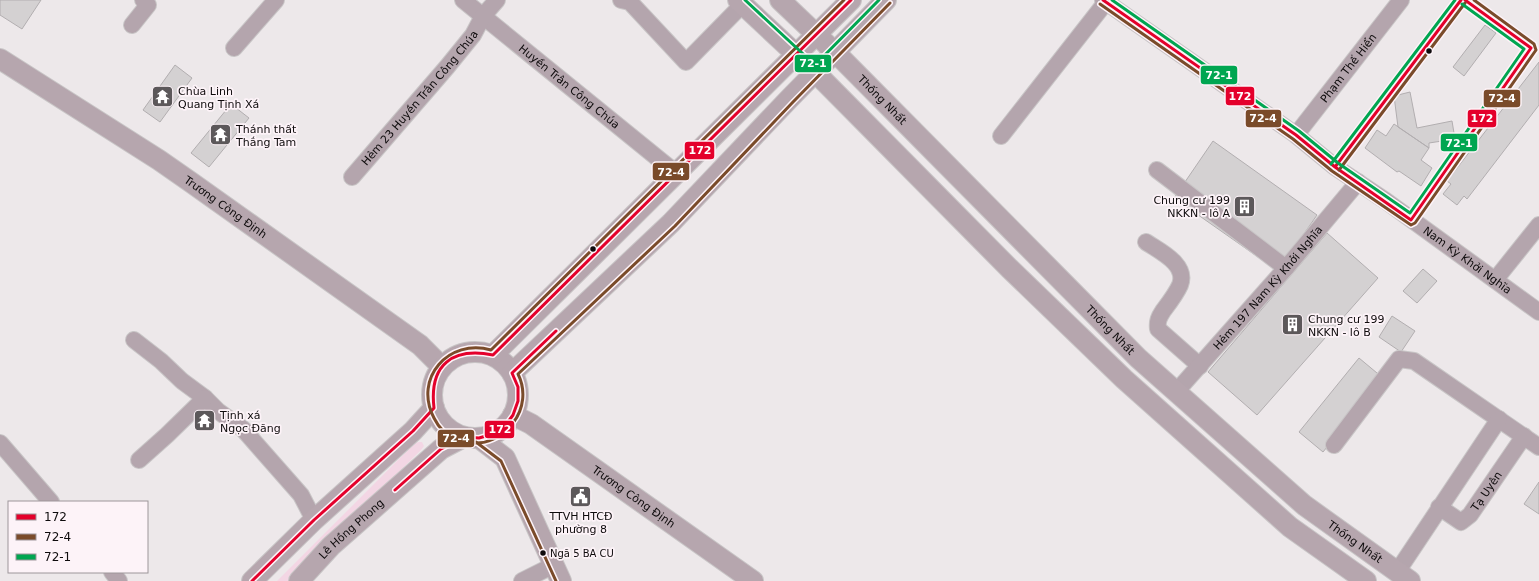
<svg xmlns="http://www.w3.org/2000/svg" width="1539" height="581" viewBox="0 0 1539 581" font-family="'DejaVu Sans',sans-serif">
<rect width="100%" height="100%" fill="#ede8ea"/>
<path fill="#f3d6e4" d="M419 442H422L424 446 421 450 290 581H277L415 443Z"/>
<path fill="#d4d1d2" stroke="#b2aeb0" d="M0 0H41L22 29 0 15Z
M1485 25 1496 33 1464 76 1453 67Z
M1539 62V105L1467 199 1464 196 1457 205 1443 194 1451 184 1447 181Z
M175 65 192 78 160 122 143 110Z
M1410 92 1417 128 1452 121 1455 139 1429 143V148L1398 127 1394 96Z
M231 104 249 118 209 167 191 153Z
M1394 124 1429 148 1421 160 1432 168 1421 186 1399 171 1397 172 1365 148 1377 130 1386 136Z
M1213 141 1317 215 1278 271 1174 198Z
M1327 233 1378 278 1257 415 1208 372Z
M1423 269 1437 281 1417 303 1403 291Z
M1392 316 1415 331 1401 352 1379 337Z
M1359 358 1383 378 1323 452 1299 432Z
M1539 482V514L1524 504Z"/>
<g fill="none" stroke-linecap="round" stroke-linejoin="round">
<defs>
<g id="minor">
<path id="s1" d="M463 0 676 173"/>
<path d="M621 0 630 2 686 62 743 4"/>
<path id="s2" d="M1103 0 1296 135 1335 167 1386 201 1539 312"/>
<path d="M132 25 148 5 143 0"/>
<path d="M234 48 276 0"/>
<path id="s3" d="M1296 135 1401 0"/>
<path d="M1001 136 1106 2"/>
<path d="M1157 170 1286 268"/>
<path id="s4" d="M352 177 447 67 473 35 483 16 497 0"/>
<path d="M1146 242C1159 251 1188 264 1180 285 1176 294 1169 303 1163 311 1159 317 1157 321 1158 329L1200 366"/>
<path d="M1495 280 1539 225"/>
<path d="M134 340 161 361 182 381 205 398 218 411 243 429 301 495 314 520"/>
<path id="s5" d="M1176 392 1286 268 1358 182"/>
<path d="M0 443 51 502"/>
<path d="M1334 445 1399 359 1414 361 1539 447"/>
<path d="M139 460 167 435 205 398"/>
<path id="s6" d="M1439 507 1461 522 1470 515 1524 436"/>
<path d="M112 572 119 581"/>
<path d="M1397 572 1499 419"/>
<path d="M522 581 554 565"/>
</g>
<g id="major">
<path d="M738 0 815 72 1009 268 1124 379 1290 527 1366 581"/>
<path id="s7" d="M780 0 840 57 1138 358 1304 505 1410 581"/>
<path id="s8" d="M0 59 159 160 192 183 420 345 442 367"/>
<circle cx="475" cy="395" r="43"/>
<path d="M493 355 851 0"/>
<path d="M512 373 671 223 789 99 886 0"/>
<path id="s9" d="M513 415 531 424 753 581"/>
<path d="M479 438 505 458 561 581"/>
<path d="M252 581 314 520 413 431 434 408"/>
<path id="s10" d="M299 581 331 546 441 449 464 437"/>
</g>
</defs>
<use href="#minor" stroke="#c8c5c6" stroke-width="18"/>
<use href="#major" stroke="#c8c5c6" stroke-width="22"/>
<use href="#minor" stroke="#b4a5ad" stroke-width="16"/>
<use href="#major" stroke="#b6a6ae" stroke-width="20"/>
<defs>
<path id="bus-1" d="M1103 0 1296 135 1335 167 1411 220 1531 48 1465 0
M1335 167 1461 0
M395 490 441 449 464 437 479 438 493 434 505 426 513 415 518 401V387L512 373 556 331
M252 581 314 520 413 431 434 408C429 365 452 347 493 355L851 0"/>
<path id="bus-2" d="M844 0 491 350C449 338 413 378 434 418 438 426 445 434 453 437 458 440 463 440 468 442 485 446 503 437 513 423 524 409 526 390 518 374L675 226 793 102 890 3
M1100 4 1293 139 1332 171 1411 225 1415 223 1536 50 1534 44 1474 0
M1339 170 1465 3
M476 442 501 461 556 581"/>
<path id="bus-3" d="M745 0 815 65 879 0
M1112 0 1299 131 1338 163 1410 213 1524 49 1462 4
M1331 164 1455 0"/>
</defs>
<use href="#bus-1" stroke="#fdf3f8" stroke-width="6"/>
<use href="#bus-2" stroke="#fdf3f8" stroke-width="6"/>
<use href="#bus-3" stroke="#fdf3f8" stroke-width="6"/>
<use href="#bus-1" stroke="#e4002b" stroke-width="3"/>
<use href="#bus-2" stroke="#7a4b2a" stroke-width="3"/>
<use href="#bus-3" stroke="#00a651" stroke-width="3"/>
</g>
<defs>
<symbol id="temple-square" viewBox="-11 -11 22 22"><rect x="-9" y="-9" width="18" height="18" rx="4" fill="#5c585a" stroke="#fdf3f8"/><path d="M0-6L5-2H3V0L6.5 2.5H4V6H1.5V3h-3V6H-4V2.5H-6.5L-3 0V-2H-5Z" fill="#fff"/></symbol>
<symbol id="building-square" viewBox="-11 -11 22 22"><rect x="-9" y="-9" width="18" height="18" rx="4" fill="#5c585a" stroke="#fdf3f8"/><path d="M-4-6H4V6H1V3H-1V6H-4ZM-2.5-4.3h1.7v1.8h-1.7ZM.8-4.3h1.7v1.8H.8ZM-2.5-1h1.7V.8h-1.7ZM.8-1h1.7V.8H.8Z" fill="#fff"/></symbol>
<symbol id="civic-square" viewBox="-11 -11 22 22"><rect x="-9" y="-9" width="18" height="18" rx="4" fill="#5c585a" stroke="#fdf3f8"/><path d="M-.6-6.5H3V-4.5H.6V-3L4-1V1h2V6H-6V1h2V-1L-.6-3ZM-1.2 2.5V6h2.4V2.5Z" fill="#fff"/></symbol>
</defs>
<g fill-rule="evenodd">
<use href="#temple-square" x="150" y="84" width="25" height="25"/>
<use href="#temple-square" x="208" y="122" width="25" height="25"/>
<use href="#building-square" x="1232" y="194" width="25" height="25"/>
<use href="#building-square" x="1280" y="312" width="25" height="25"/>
<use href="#temple-square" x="192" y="408" width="25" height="25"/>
<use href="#civic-square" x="568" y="484" width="25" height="25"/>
</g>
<g fill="#0e0b0c" stroke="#fdf3f8" stroke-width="1.5">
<circle cx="1429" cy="51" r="3.5"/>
<circle cx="593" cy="249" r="3.5"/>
<circle cx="543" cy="553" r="3.5"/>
</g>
<g text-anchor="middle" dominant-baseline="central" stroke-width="3.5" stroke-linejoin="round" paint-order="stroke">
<g font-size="10" fill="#0e0b0c" stroke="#fdf3f8" text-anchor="start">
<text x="550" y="553">Ngã 5 BA CU</text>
</g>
<g font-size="11" fill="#0e0b0c" stroke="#fdf3f8">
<text stroke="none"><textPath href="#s3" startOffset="85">Phạm Thế Hiển</textPath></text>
<text stroke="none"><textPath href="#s1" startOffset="137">Huyền Trân Công Chúa</textPath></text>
<text stroke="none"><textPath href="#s4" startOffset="104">Hẻm 23 Huyền Trân Công Chúa</textPath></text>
<text stroke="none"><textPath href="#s7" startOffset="143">Thống Nhất</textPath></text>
<text stroke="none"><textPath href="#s8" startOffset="270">Trương Công Định</textPath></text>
<text stroke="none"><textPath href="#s2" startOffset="448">Nam Kỳ Khởi Nghĩa</textPath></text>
<text stroke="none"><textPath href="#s5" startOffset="139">Hẻm 197 Nam Kỳ Khởi Nghĩa</textPath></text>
<text stroke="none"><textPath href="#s7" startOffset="467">Thống Nhất</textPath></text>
<text stroke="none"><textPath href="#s6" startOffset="67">Tạ Uyên</textPath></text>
<text stroke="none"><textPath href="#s9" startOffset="146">Trương Công Định</textPath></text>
<text stroke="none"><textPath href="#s10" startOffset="74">Lê Hồng Phong</textPath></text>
<text stroke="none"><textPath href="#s7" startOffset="791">Thống Nhất</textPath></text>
</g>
<g font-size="11" fill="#0e0b0c" stroke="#fdf3f8" text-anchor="start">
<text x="178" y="91">Chùa Linh<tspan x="178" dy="13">Quang Tịnh Xá</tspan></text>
<text x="236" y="129">Thánh thất<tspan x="236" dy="13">Thắng Tam</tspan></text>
<text x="1230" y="200" text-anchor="end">Chung cư 199<tspan x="1230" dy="13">NKKN - lô A</tspan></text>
<text x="1308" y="319">Chung cư 199<tspan x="1308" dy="13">NKKN - lô B</tspan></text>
<text x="220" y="415">Tịnh xá<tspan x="220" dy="13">Ngọc Đăng</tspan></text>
<text x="581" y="516" text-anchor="middle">TTVH HTCĐ<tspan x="581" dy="13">phường 8</tspan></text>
</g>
</g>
<g stroke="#fdf3f8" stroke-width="1.5">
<rect x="794" y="54" width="38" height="19" rx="4" fill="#00a651"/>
<rect x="1200" y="65" width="38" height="20" rx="4" fill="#00a651"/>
<rect x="1225" y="86" width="30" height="20" rx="4" fill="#e4002b"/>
<rect x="1483" y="89" width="38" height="19" rx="4" fill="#7a4b2a"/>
<rect x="1245" y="109" width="37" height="19" rx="4" fill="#7a4b2a"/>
<rect x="1467" y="109" width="30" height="19" rx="4" fill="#e4002b"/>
<rect x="1440" y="133" width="38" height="19" rx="4" fill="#00a651"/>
<rect x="684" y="141" width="31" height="19" rx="4" fill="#e4002b"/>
<rect x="652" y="162" width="38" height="19" rx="4" fill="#7a4b2a"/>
<rect x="484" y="420" width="31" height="19" rx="4" fill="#e4002b"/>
<rect x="437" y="429" width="38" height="19" rx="4" fill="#7a4b2a"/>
</g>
<g font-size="11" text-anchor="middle" font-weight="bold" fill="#fff">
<text x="813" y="67">72-1</text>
<text x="1219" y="79">72-1</text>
<text x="1240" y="100">172</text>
<text x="1502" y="102">72-4</text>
<text x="1263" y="122">72-4</text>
<text x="1482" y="122">172</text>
<text x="1459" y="147">72-1</text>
<text x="700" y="154">172</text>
<text x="671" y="176">72-4</text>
<text x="500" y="433">172</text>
<text x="456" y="442">72-4</text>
</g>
<rect x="8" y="501" width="140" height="72" fill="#fdf3f8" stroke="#9d969a"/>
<rect x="16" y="514" width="20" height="6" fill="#e4002b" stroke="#9d969a"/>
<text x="44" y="521" font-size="12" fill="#0e0b0c">172</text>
<rect x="16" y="534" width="20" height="6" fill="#7a4b2a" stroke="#9d969a"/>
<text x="44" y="541" font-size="12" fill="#0e0b0c">72-4</text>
<rect x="16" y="554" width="20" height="6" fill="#00a651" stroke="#9d969a"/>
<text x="44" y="561" font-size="12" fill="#0e0b0c">72-1</text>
</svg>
